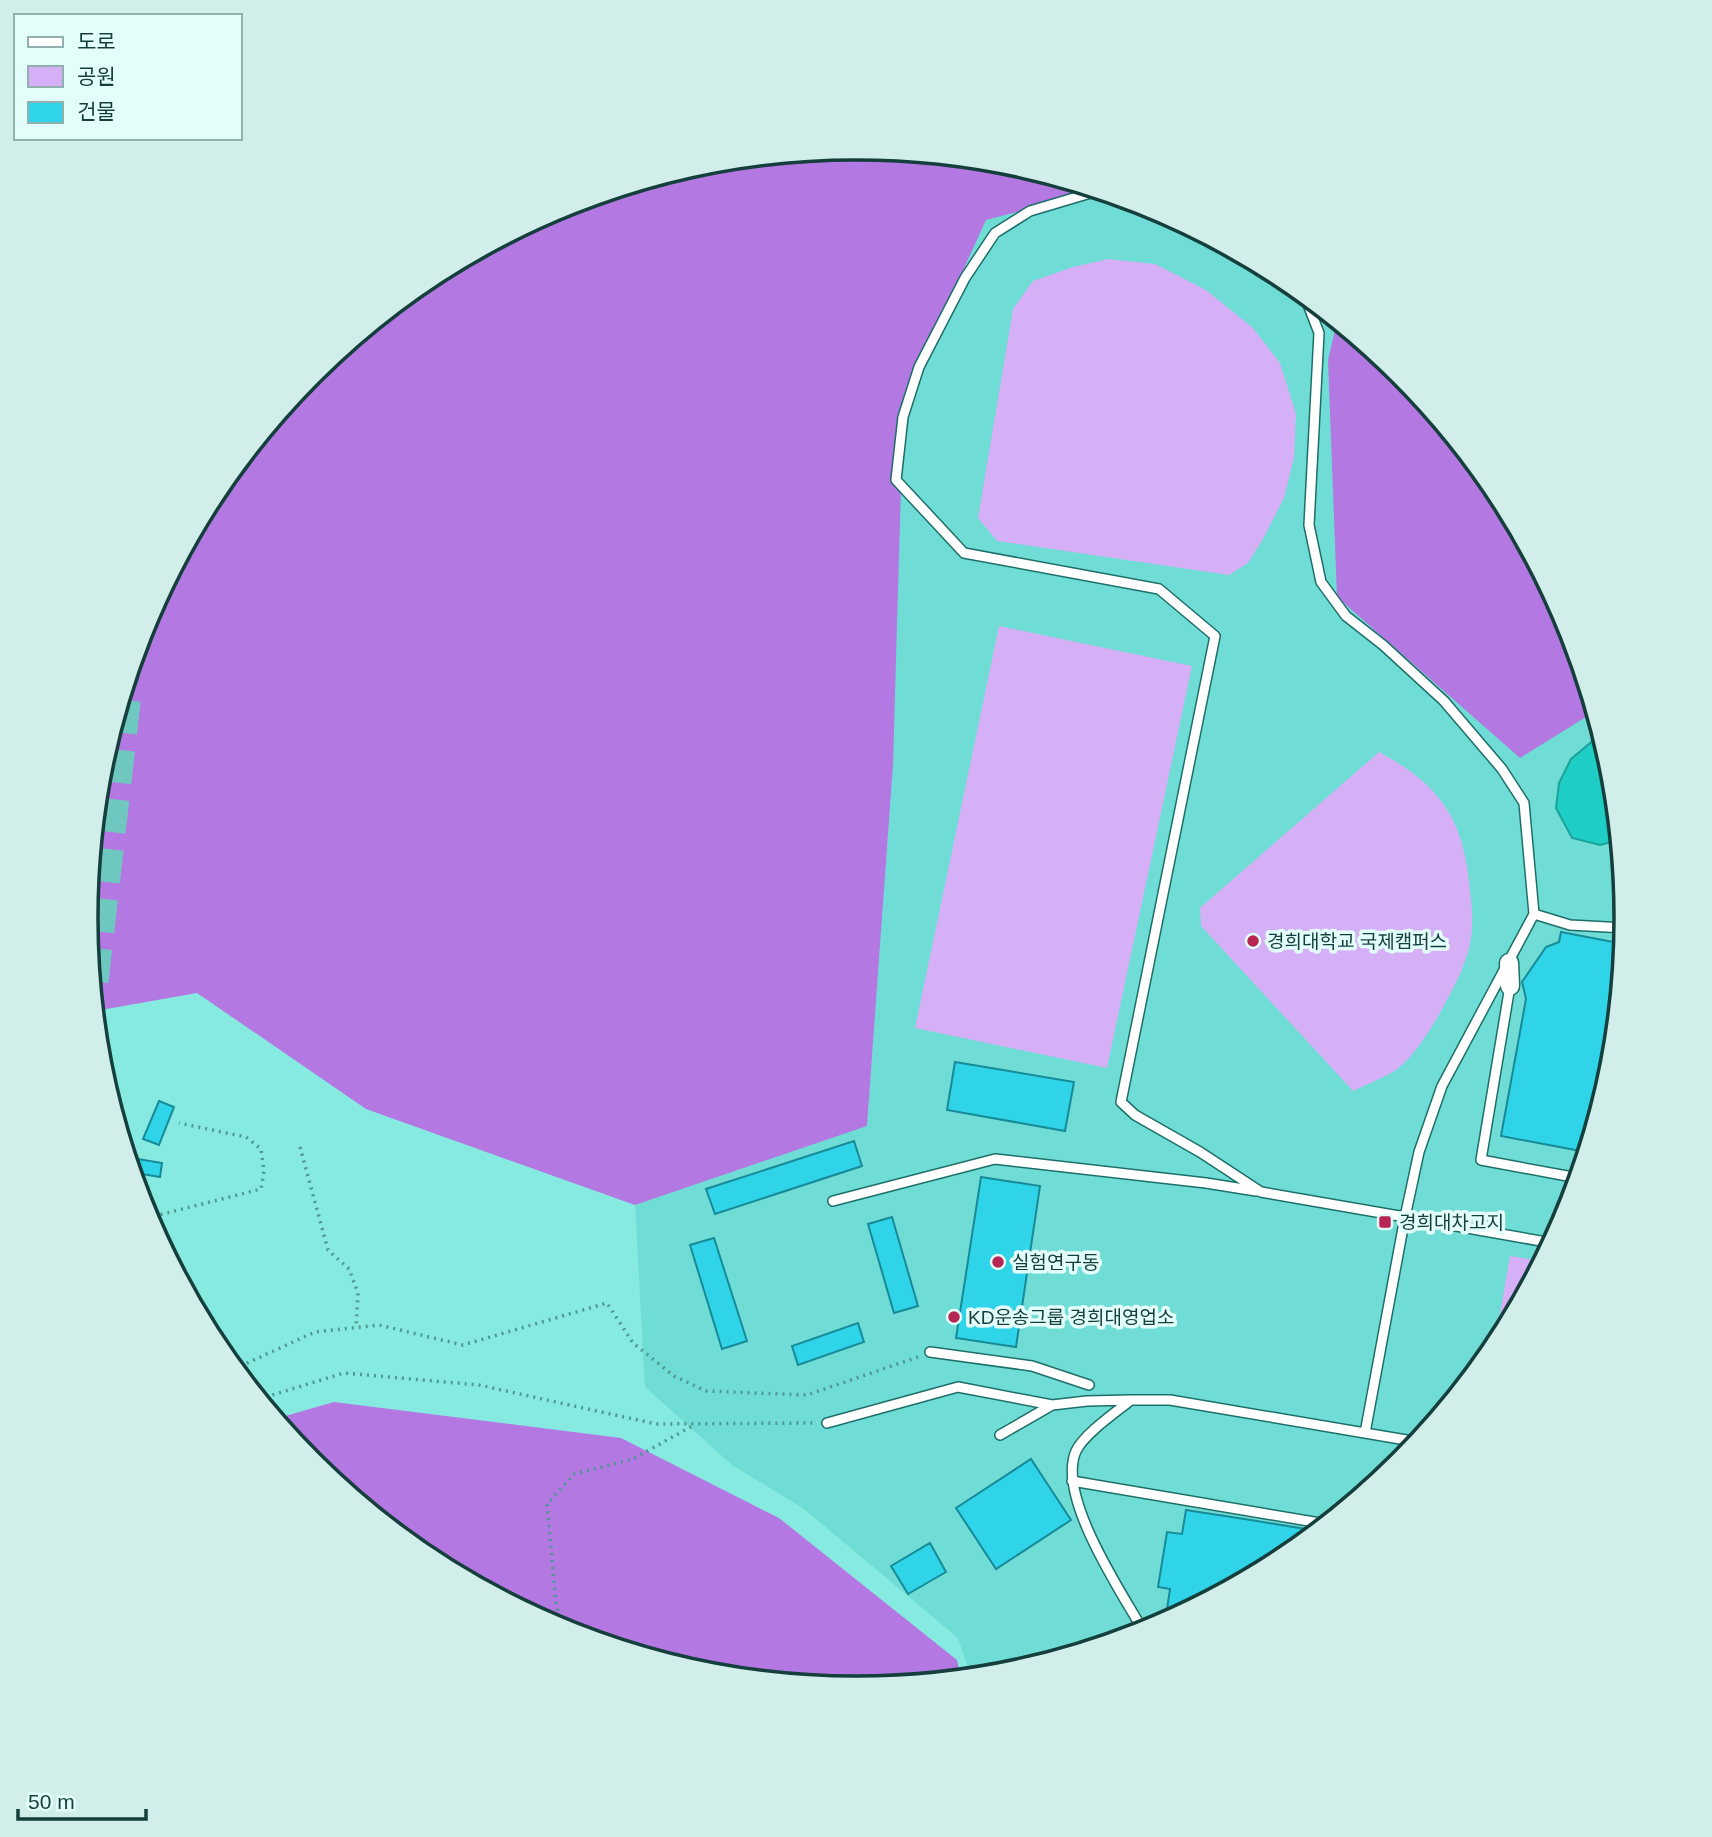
<svg xmlns="http://www.w3.org/2000/svg" width="1712" height="1837" viewBox="0 0 1712 1837" font-family="Arial,'Noto Sans KR',sans-serif">
<rect width="100%" height="100%" fill="#86eae1"/>
<path fill="#6fddd5" d="M1066 181 1151 207 1284 278 1401 374 1497 491 1568 624 1612 769 1626 919 1611 1069 1567 1214 1496 1347 1400 1463 1284 1559 1150 1630 1006 1674 971 1677 958 1638 804 1509 732 1465 645 1387 635 1205 867 1125 893 765 884 436 986 220Z"/>
<path fill="#d5b0f6" d="M1108 259 1155 264 1206 290 1253 328 1280 363 1296 414 1294 458 1284 498 1263 539 1248 563 1229 575 997 541 978 518 1013 309 1033 281 1073 267Z
M999 626 1192 666 1107 1068 915 1028Z
M1379 752C1441 785 1464 820 1470 890 1473 912 1474 937 1466 958 1460 977 1450 994 1441 1011 1431 1029 1413 1058 1396 1070 1383 1078 1367 1084 1353 1091L1201 926 1200 908Z
M1510 1256 1542 1261 1504 1332 1497 1331Z"/>
<path fill="#b378e2" d="M856 148 1007 163 1099 191 986 220 919 367 903 417 893 765 867 1126 635 1205 366 1109 197 993 95 1011 86 918 101 768 145 623 216 490 312 374 428 278 562 207 706 163Z
M1337 321 1401 374 1497 491 1568 624 1594 712 1520 758 1337 597 1328 360Z
M334 1402 621 1438 779 1518 957 1660 961 1678 856 1689 705 1674 561 1630 428 1559 311 1463 275 1419Z"/>
<path fill="#1ecdc3" stroke="#1ba29a" stroke-width="2" d="M1601 734 1612 769 1619 840 1600 845 1572 838 1556 808 1559 783 1571 759Z"/>
<path fill="#2fd4e9" stroke="#178a98" stroke-width="2" d="M1561 932 1624 944 1611 1069 1586 1152 1501 1136 1526 999 1522 982 1546 947 1559 942Z
M955 1062 1074 1082 1065 1131 947 1110Z
M159 1101 174 1107 159 1145 143 1139Z
M854 1141 862 1166 715 1214 706 1189Z
M138 1159 162 1163 160 1177 136 1173Z
M981 1177 1040 1186 1016 1347 956 1338Z
M892 1217 918 1306 894 1313 868 1224Z
M714 1238 747 1341 722 1349 690 1245Z
M858 1323 864 1342 798 1365 792 1346Z
M1031 1459 1071 1520 996 1569 956 1508Z
M1186 1510 1251 1520 1318 1531 1284 1559 1165 1623 1170 1589 1158 1587 1167 1532 1182 1534Z
M930 1543 946 1572 908 1594 891 1566Z"/>
<g fill="none" stroke-linecap="round" stroke-linejoin="round">
<path stroke="#6fc8c0" stroke-width="33" stroke-dasharray="33 17" stroke-linecap="butt" d="M92 981 126 685"/>
<defs>
<path id="lane" d="M1102 192H1094L1030 211 995 233 965 278 919 367 903 417 896 480 964 553 1159 589 1215 636 1121 1102 1135 1115 1200 1152 1261 1192 1405 1217 1419 1152 1442 1086 1534 914 1524 803 1502 769 1444 701 1383 645 1346 616 1321 582 1309 525 1319 333 1304 294
M1534 914 1570 925 1625 928
M1510 986 1481 1160 1578 1178
M833 1201 995 1159 1206 1183 1256 1191
M930 1352 1032 1366 1089 1385
M1131 1400H1170L1418 1442
M827 1423 958 1387 1052 1405 1087 1401 1131 1400C1116 1412 1084 1434 1076 1451 1056 1496 1122 1593 1144 1632
M1365 1433 1405 1217 1552 1243
M1000 1435 1052 1405
M1072 1481 1326 1524"/>
<path id="street" d="M1509 963 1510 986"/>
</defs>
<use href="#lane" stroke="#1d6f69" stroke-width="12"/>
<use href="#street" stroke="#1d6f69" stroke-width="21"/>
<path stroke="#4f9791" stroke-width="3.5" stroke-dasharray="2 5" stroke-linecap="butt" d="M300 1147 328 1250 349 1269 358 1293 356 1328
M144 1213 149 1189
M147 1218 261 1189 264 1171 261 1149 246 1137 179 1123
M234 1369 315 1332 379 1325 463 1345 607 1303 633 1343 674 1376 706 1391 807 1395 918 1357
M259 1399 344 1373 479 1385 656 1424 815 1423
M563 1631 556 1603 547 1504 574 1474 633 1459 694 1425"/>
<use href="#lane" stroke="#fff" stroke-width="9"/>
<use href="#street" stroke="#fff" stroke-width="18"/>
</g>
<g fill="#b62653" stroke="#e2fdfa" stroke-width="2.5">
<circle cx="1253" cy="941" r="7"/>
<rect x="1378" y="1215" width="14" height="14" rx="3.5"/>
<circle cx="998" cy="1262" r="7"/>
<circle cx="954" cy="1317" r="7"/>
</g>
<g text-anchor="middle" dominant-baseline="central" stroke-width="7" stroke-linejoin="round" paint-order="stroke">
<g font-size="19" fill="#143f3c" stroke="#e2fdfa" text-anchor="start">
<text x="1267" y="941">경희대학교 국제캠퍼스</text>
<text x="1399" y="1222">경희대차고지</text>
<text x="1012" y="1262">실험연구동</text>
<text x="968" y="1317">KD운송그룹 경희대영업소</text>
</g>
</g>
<path d="M0 0H1712V1837H0ZM98 918a758 758 0 1 1 1516 0a758 758 0 1 1-1516 0Z" fill="#d2eeeb" fill-rule="evenodd"/>
<path fill="none" stroke="#143f3c" stroke-width="3.5" d="M98 918a758 758 0 1 1 1516 0a758 758 0 1 1-1516 0Z"/>
<rect x="14" y="14" width="228" height="126" fill="#e2fdfa" stroke="#90b1ae" stroke-width="2"/>
<rect x="28" y="37" width="35" height="10" fill="#ffffff" stroke="#90b1ae" stroke-width="2"/>
<text x="77" y="49" font-size="21" fill="#143f3c">도로</text>
<rect x="28" y="66" width="35" height="21" fill="#d5b0f6" stroke="#90b1ae" stroke-width="2"/>
<text x="77" y="84" font-size="21" fill="#143f3c">공원</text>
<rect x="28" y="102" width="35" height="21" fill="#2fd4e9" stroke="#90b1ae" stroke-width="2"/>
<text x="77" y="119" font-size="21" fill="#143f3c">건물</text>
<path d="M18 1809v10h128v-10" fill="none" stroke="#143f3c" stroke-width="3.5"/>
<text x="28" y="1809" font-size="21" fill="#143f3c" stroke="#e2fdfa" stroke-width="5" paint-order="stroke">50 m</text>
</svg>
